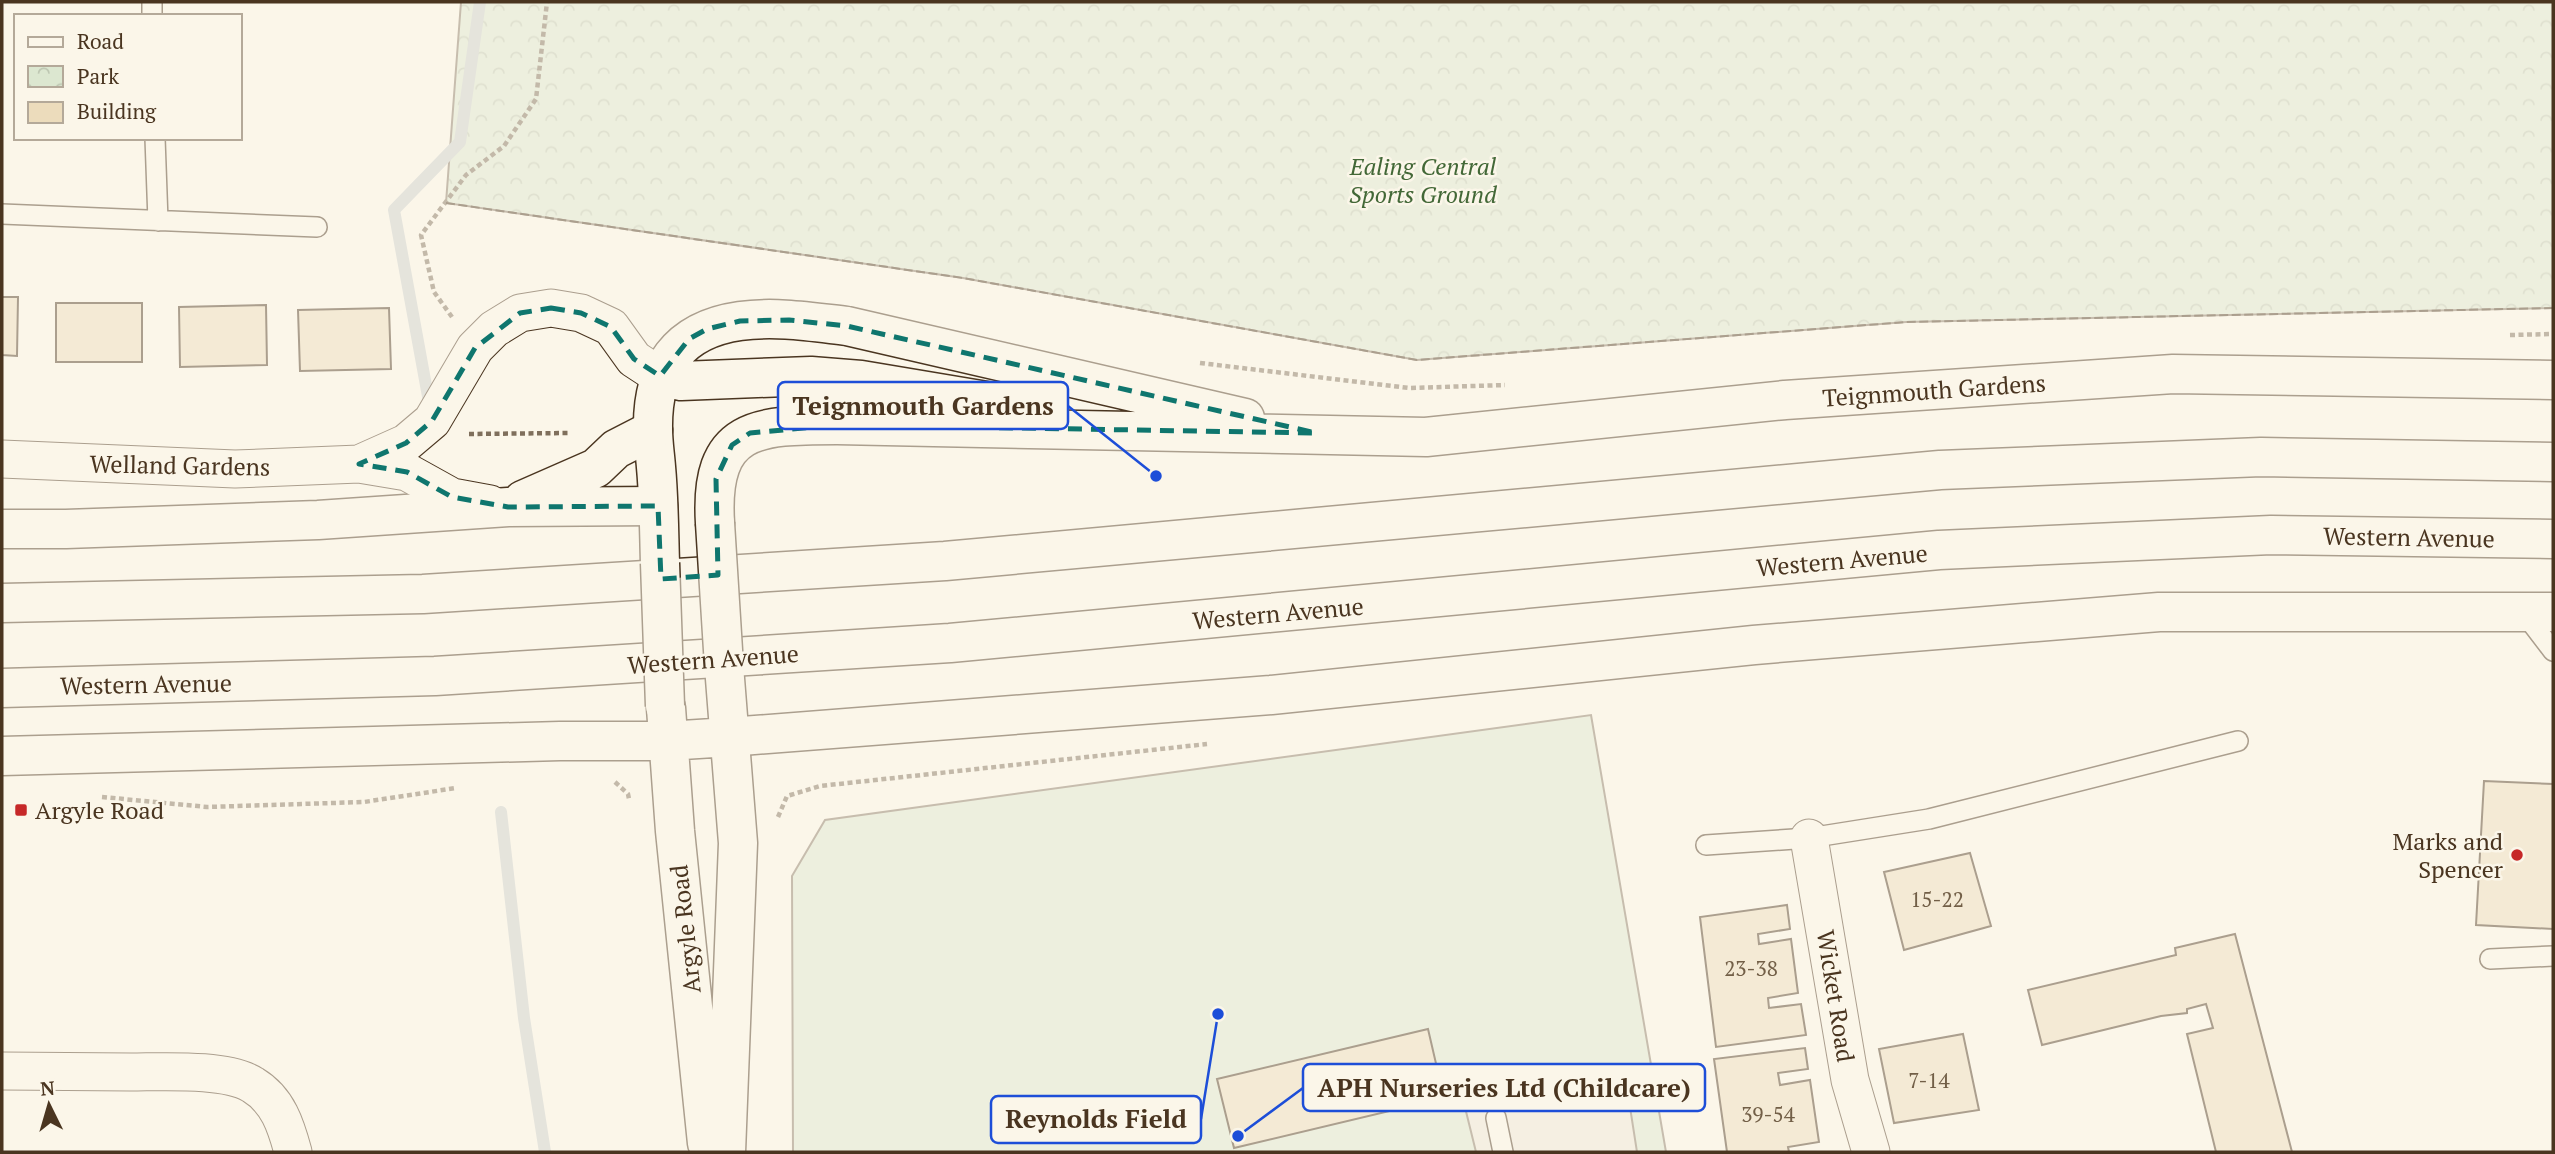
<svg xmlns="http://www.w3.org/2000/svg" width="2555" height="1154" viewBox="0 0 2555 1154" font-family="'PT Serif',serif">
<defs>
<pattern id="park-crowns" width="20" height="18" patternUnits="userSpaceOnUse" patternTransform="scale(1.75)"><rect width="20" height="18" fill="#dce7d0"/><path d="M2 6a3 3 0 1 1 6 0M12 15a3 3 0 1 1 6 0" fill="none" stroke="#bec7b2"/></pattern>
</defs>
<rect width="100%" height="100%" fill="#fbf6e9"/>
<path fill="url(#park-crowns)" stroke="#887966" stroke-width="2" d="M461 2H2553V308L1906 322 1417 360 963 278 446 203Z"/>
<path fill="#dce7d0" stroke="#887966" stroke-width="2" d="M1591 715 1666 1152H793L792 876 825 820Z"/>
<path fill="#ede7d9" stroke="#887966" stroke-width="2" d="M1560 1076 1576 1098 1603 1108 1630 1107 1637 1152H1476L1460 1087Z"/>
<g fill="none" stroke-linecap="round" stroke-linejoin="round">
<path stroke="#c9cecd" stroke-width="12" d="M429 402 394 210 460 142 480 2
M501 812 524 1018 545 1152"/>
</g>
<path fill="#ecdcbc" stroke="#4a3520" stroke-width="2" d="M2 297H18L17 356 2 355Z
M56 303H142V362H56Z
M266 305 267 365 180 367 179 307Z
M389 308 391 369 300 371 298 310Z
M2484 781 2553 784V929L2476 925Z
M1970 853 1991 926 1904 950 1884 872Z
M1787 905 1790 929 1758 934 1759 944 1791 939 1798 993 1768 998 1769 1008 1801 1004 1806 1035 1716 1047 1700 917Z
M2235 934 2292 1152H2216L2187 1034 2213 1028 2206 1004 2187 1009V1013L2161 1016 2042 1045 2028 990 2176 955 2175 948Z
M1428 1029 1444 1098 1234 1148 1217 1079Z
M1963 1034 1979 1110 1894 1123 1879 1049Z
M1805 1048 1808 1069 1778 1073 1780 1085 1810 1080 1819 1142 1788 1147 1789 1152H1727L1714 1059Z"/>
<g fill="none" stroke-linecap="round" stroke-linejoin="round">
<defs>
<path id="service" d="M152 2V16
M155 138 158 221
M2 214 317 227
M2524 613 2553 651
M1706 845 1809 838 1929 819 2238 741
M2490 959 2553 956
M1496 1118 1503 1152"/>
<path id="minor" d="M2 459 235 469 359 464 407 472 452 497 490 504
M359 464 406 443 432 421 475 348 494 329 520 313 551 308 581 313 611 327 634 359 660 376
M1809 838 1850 1080 1871 1152
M2 1071C45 1071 88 1072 131 1072 162 1072 227 1068 253 1085 278 1100 286 1126 293 1152"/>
<path id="secondary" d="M660 376 681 381 811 376 861 380 1041 410
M715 523C709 426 757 425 837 425L1426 437 1785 400 2173 374 2553 380
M660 563C659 531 659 499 656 467 655 454 653 442 653 429 652 369 677 330 740 321 776 316 812 322 847 326L1245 418
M724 666 738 843 726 1152
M666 708 675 831 707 1143
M667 741 729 737"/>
<path id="trunk" d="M523 500 596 468 616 449 653 430
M2 529H66L318 520 508 507 658 506
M2 603 423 594 945 561 1940 470 2261 457 2553 462
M2 688 435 676 950 643 1939 550 2271 535 2553 539
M729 737 1271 695 1754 645 2159 612H2553
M2 756 560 741H667"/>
</defs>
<use href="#service" stroke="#4a3520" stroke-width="22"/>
<use href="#minor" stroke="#4a3520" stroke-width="39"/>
<use href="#secondary" stroke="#4a3520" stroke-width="41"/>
<use href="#trunk" stroke="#4a3520" stroke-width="41"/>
<path stroke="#7f6f5c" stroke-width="4.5" stroke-dasharray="5 3.5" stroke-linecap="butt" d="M452 317 434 292 421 235 466 175 504 146 536 99 547 2
M2510 335 2553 334
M1200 363 1409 388 1505 385
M469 434 569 433
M615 782 628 794 629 799
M102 797 207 807 364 802 456 788
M778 817 787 796 820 786 1207 744"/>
<use href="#service" stroke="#fbf6e9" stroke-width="19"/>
<use href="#minor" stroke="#fbf6e9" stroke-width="37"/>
<use href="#secondary" stroke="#fbf6e9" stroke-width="38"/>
<use href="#trunk" stroke="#fbf6e9" stroke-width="38"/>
<defs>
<path id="secondary-bridge" d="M715 523 724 666
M660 563 665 706"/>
</defs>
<use href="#secondary-bridge" stroke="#4a3520" stroke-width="41" stroke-linecap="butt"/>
<use href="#secondary-bridge" stroke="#fbf6e9" stroke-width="38"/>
<path stroke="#4a3520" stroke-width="2" stroke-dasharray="9 3.5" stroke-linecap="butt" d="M446 203 963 278 1417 360 1906 322 2553 308"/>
</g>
<path d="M0 0H2555V1154H0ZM551 308 581 313 611 327 634 359 660 376 689 339 707 329 740 321 789 320 847 326 1316 433 837 425 750 433 732 445 716 479 718 575 661 579 658 506 508 507 452 497 407 472 359 464 406 443 432 421 475 348 520 313Z" fill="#fbf6e9" fill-opacity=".55" fill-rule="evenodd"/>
<path fill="none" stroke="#0f766e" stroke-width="5" stroke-dasharray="14 9" stroke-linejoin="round" d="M551 308 581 313 611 327 634 359 660 376 689 339 707 329 740 321 789 320 847 326 1316 433 837 425 750 433 732 445 716 479 718 575 661 579 658 506 508 507 452 497 407 472 359 464 406 443 432 421 475 348 520 313Z"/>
<g fill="#c62828" stroke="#fbf6e9" stroke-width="2.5">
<rect x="14" y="803" width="14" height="14" rx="3.5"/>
<circle cx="2517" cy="855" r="7"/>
</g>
<g text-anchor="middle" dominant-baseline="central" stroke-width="5" stroke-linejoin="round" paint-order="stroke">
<g font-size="21" fill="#725f47">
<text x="1937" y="899">15-22</text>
<text x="1751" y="968">23-38</text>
<text x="1929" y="1080">7-14</text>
<text x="1768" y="1114">39-54</text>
</g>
<g font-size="24" font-style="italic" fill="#436837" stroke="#fbf6e9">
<text x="1423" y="166">Ealing Central<tspan x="1423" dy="28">Sports Ground</tspan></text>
</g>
<g font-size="24" fill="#4a3520" stroke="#fbf6e9">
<text transform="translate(1934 390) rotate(-4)">Teignmouth Gardens</text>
<text transform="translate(180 465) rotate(1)">Welland Gardens</text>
<text transform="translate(2409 537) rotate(1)">Western Avenue</text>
<text transform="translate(1842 560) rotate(-5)">Western Avenue</text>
<text transform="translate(1278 613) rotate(-5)">Western Avenue</text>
<text transform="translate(713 659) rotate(-4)">Western Avenue</text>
<text transform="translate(146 684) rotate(-1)">Western Avenue</text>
<text transform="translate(685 929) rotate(-96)">Argyle Road</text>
<text transform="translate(1836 996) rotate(81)">Wicket Road</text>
</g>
<g font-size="24" fill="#4a3520" stroke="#fbf6e9" text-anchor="start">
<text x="35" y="810">Argyle Road</text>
<text x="2503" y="841" text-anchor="end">Marks and<tspan x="2503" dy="28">Spencer</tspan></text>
</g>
</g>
<path fill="none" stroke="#1d4ed8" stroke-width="2.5" d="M1156 476L1068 406M1238 1136L1303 1088M1218 1014L1201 1119"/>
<g fill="#1d4ed8" stroke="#fbf6e9" stroke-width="2.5">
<circle cx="1156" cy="476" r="7"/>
<circle cx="1238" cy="1136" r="7"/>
<circle cx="1218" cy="1014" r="7"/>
</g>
<g fill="#fbf6e9" stroke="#1d4ed8" stroke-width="2.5">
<rect x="778" y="382" width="290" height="47" rx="7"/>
<rect x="1303" y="1064" width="402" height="47" rx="7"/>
<rect x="991" y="1096" width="210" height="47" rx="7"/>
</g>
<g font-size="26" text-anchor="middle" font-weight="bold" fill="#4a3520">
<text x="923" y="415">Teignmouth Gardens</text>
<text x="1504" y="1097">APH Nurseries Ltd (Childcare)</text>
<text x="1096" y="1128">Reynolds Field</text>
</g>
<rect width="2555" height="1154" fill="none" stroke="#4a3520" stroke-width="7"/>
<rect x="14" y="14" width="228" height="126" fill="#fbf6e9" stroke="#b4a999" stroke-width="2"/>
<rect x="28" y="37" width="35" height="10" fill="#fbf6e9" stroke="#b4a999" stroke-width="2"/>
<text x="77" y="49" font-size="21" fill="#4a3520">Road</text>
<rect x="28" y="66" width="35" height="21" fill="url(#park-crowns)" stroke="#b4a999" stroke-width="2"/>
<text x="77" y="84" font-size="21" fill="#4a3520">Park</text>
<rect x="28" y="102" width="35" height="21" fill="#ecdcbc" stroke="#b4a999" stroke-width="2"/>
<text x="77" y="119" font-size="21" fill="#4a3520">Building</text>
<g transform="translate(49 1105) rotate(355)" stroke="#fbf6e9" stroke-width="5" paint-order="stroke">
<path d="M0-5L12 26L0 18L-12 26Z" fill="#4a3520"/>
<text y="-10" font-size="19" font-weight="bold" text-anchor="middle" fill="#4a3520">N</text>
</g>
</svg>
